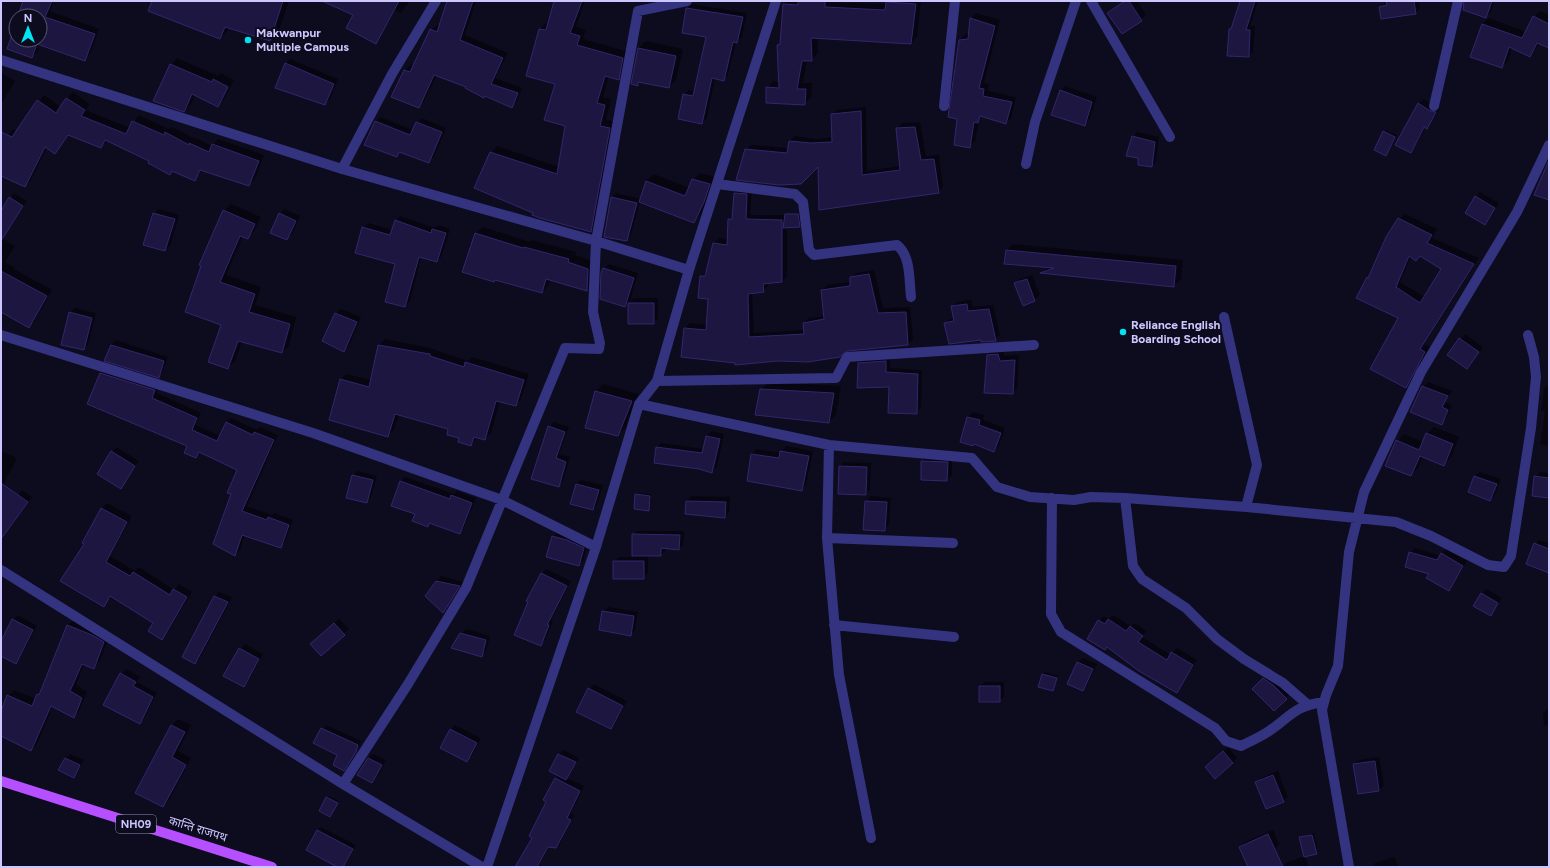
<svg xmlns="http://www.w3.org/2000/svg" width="1550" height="868" viewBox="0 0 1550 868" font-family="Figtree,'Noto Sans Devanagari',sans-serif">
<rect width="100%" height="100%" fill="#0d0b1e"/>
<path fill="#0007" fill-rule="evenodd" d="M30 1H54L50 11 99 29 90 54 84 60 40 44 38 51 32 57 8 49 16 26V40H40V16H20Z
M153 1H289L279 30 270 40 230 28 220 38Z
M325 1H410L401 13 395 10 380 38 376 43 354 14Z
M448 1H476L465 35 508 53 495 78 522 88 517 101 512 107 467 86 437 75 424 101 419 107 405 71 410 65 414 66 431 30 437 25 440 26Z
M555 1H585L576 27 586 30 583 39 629 52 625 73 618 79 609 76 603 97 611 99 606 120 616 122 597 224 591 231 535 213 491 153 497 146 559 167 566 126 556 83 527 75 540 29 546 23H549Z
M616 1H624L622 3Z
M787 1 887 4 889 1H921L917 37 911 43 817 37 818 53 811 60H807L803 83H812L811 97 805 104 767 88 773 81 781 82 784 4Z
M1124 1H1137L1146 15 1122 33 1108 13Z
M1241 1H1258L1250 26H1255L1253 52 1248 56 1230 30 1232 27Z
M1387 1H1419L1420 8 1416 13 1380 7Z
M1465 1H1494L1491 12 1486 16Z
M692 4 747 13 742 37 736 42 728 75 724 80 715 78 707 118 702 123 684 94 689 90 695 91 708 36 687 8Z
M1540 11 1549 15V43H1540L1530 56 1512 48 1508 61 1501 67 1482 24 1489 18 1527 32 1534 17Z
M976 13 1000 20 984 83 989 84 988 91 1016 97 1011 118 1006 123 983 116 979 121 975 141 969 146 958 118 960 40 965 34H969L971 19Z
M646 41 683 49 676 80 669 87 640 81 637 84 639 48Z
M177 58 218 76 221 73 234 80 224 99 218 106 195 94 191 104 184 111 171 65Z
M290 59 338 79 330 99 325 104 286 64Z
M1 73 15 81 1 105Z
M1065 86 1097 97 1089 120 1085 125 1061 91Z
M73 92 90 104 86 110 130 128 139 115 169 129 172 127 195 139 196 138 212 146 218 139 264 155 255 179 249 185 203 169 194 180 173 170 170 173 150 160 108 140 101 147 69 134 55 153 47 147 31 180 25 186 1 175V149L8 135 13 129 17 131 44 95 61 107Z
M1424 99 1435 107 1440 108 1431 123 1427 128 1425 127 1415 147 1410 152 1396 145 1419 103Z
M866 107 867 171 900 166 897 128 902 123 920 122 926 156 939 155 943 187 938 192 820 209 819 165 746 150 751 145 789 148V141L795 136 816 139 833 137 832 115 837 110Z
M380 117 413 130 422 118 446 128 434 157 429 161 401 151 396 156 376 121Z
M1386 130 1397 135 1386 155 1384 132Z
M1137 132 1159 137 1156 161 1152 166 1139 157 1133 136Z
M700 173 717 177 701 214 694 222 640 201 631 235 626 240 611 198 616 193 641 199 646 181 654 174 689 188 693 180Z
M740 188 752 190 750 215H800L801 224 799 226H787V276L782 282H768V286L763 291 752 292 754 333 805 330 804 323 809 318 825 316 822 290 827 285 851 282V278L856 273 874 270 883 308 910 307 913 339 908 344 846 350 778 360 736 362 685 328 690 323 707 325 710 298 701 276 707 271 714 243 719 238 728 239 729 219 733 215 735 193Z
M1480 192 1499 203 1485 224 1476 197Z
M14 193 27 201 2 238 15 246 5 262 15 268 14 269 52 290 35 321 29 327 1 311V213Z
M231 204 261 217 254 231 248 238 243 236 226 275 261 287 255 305 296 317 289 346 282 352 242 341 235 361 228 368 222 324 186 312 224 211Z
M159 209 179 215 170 246 165 250 154 213Z
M284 209 300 216 292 234 287 239 280 214Z
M1405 214 1437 229 1432 238 1479 258 1424 344 1430 347 1411 382 1406 387 1399 318 1367 278 1371 274 1399 219ZM1421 255 1443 268 1425 297 1400 282 1411 256 1416 260Z
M400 216 435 228 438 225 450 229 441 257 437 261 421 257 410 301 405 306 396 263 363 228 368 223 393 230 396 221Z
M483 227 530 242 531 240 576 252 575 255 595 262 594 284 587 290 550 279 549 285 542 292 476 233Z
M1013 244 1183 260 1181 279 1174 286 1043 273 1048 267 1006 251Z
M609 264 638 273 630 301 625 306 604 268Z
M1032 275 1040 295 1035 300 1024 304 1016 284 1020 279Z
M634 298H658V319L653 323 629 303Z
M971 300 973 307 993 305 1000 335 995 340 982 339 946 323 950 319 954 318 952 306 957 302Z
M75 308 96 313 88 345 84 349 70 313Z
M341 309 361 317 349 346 344 350 324 340 336 313Z
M1465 334 1483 347 1467 368 1449 355Z
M385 339 435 349V350L468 361 472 357 529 374 521 399 516 405 500 401 491 433 485 439 477 437 471 445 449 428 399 414 394 430 388 436 340 380 346 374 371 380 379 345Z
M116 340 168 357 163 372 158 377 111 345Z
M992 350H1003L1004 356 1019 355 1017 389 1012 393 988 355Z
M890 357V368L922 370 921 408 916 413 890 386 859 363 864 358Z
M106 368 159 385 157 393 201 413 196 425 220 436 226 423 231 418 257 430 260 427 278 435 247 506 272 515 274 513 293 520 285 542 280 547 245 535 240 550 235 555 232 494 239 470 201 452 196 457 188 445 100 373Z
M769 382 841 386 836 414 829 422 761 389Z
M1428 382 1452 391 1445 402 1452 406 1446 419 1442 423 1423 387Z
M603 384 638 394 625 428 617 435 596 392Z
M1549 384V446L1540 444 1545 411H1541L1544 389Z
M973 412 984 415 983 420 1005 428 999 446 994 451 974 443 961 442 968 417Z
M554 422 569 427 559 454 570 457 563 481 558 486 533 478 549 426Z
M1434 427 1459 437 1451 457 1444 464 1423 456 1418 468 1411 475 1397 441 1404 434 1423 442 1427 434Z
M712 431 724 434 717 467 712 472 655 462 657 447 661 443 704 449 707 436Z
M786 446 813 451 806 485 802 490 748 480 752 454 756 449 781 453Z
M116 447 139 461 121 487 112 452Z
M1 451 17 458 1 489Z
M927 457 952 458V475L947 480 922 461Z
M844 462 871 463 870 489 866 494 840 467Z
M358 471 377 476 371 497 366 502 353 475Z
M1480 472 1501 479 1495 495 1490 499 1469 491 1475 476Z
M1540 472 1549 473V497L1535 477Z
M405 477 454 494 457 491 476 498 464 528 460 533 431 522 428 525 401 481Z
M581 480 603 485 597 505 593 509 576 484Z
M22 490 32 497 1 537V517Z
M638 493 651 494 650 508 648 510 636 495Z
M691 496 730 497 729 512 725 517 686 513V501Z
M871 496 891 498 889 525 884 530 865 529 866 501Z
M107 503 132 516 110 556 135 571 139 567 174 590 179 584 192 592 167 633 162 638 155 622 112 596 103 606 84 543 102 508Z
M637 531H684L683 545 679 549 665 548V551L661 555H648V573L643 578 614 561 619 557H633V535Z
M558 532 588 543 583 561 578 565 548 557 553 536Z
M1539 540 1549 543V572L1535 544Z
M1415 548 1441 556 1446 549 1467 561 1449 590 1410 553Z
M546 569 571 581 551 620 553 621 545 640 541 645 542 573Z
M441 576 463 582 443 612 437 581Z
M1486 589 1502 598 1491 614 1482 594Z
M219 592 232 597 200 658 195 663 215 596Z
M608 607 638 612 635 630 630 635 603 611Z
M18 615 37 626 20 658 16 662 1 655V643L13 620Z
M1113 615 1131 626 1135 623 1146 631 1142 637 1171 655 1177 648 1197 660 1177 691 1107 646 1099 621 1104 616 1109 619Z
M339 619 349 629 321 654 316 640Z
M74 620 110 636 99 662 94 667 84 664 76 685 87 692 79 711 74 717 53 706 37 744 31 750 1 735V713L8 696 14 690 36 699 42 690 68 625Z
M466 629 490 636 486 651 481 655 461 634Z
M245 644 263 654 248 682 243 686 225 676 240 649Z
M1083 658 1097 664 1087 685 1083 690 1069 684 1078 662Z
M126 669 140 677 137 682 157 693 144 718 139 723 104 704 121 674Z
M1045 672 1058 676 1053 690 1043 674Z
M1269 674 1291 693 1274 710 1253 689Z
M985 682H1004V697L999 701 980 686Z
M594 684 627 701 615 723 611 728 589 689Z
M1549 708V725L1544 726 1543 713Z
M178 719 191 725 178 751 191 758 169 800 163 806 137 793 172 725Z
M326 725 361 741 359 747 344 769 339 755 314 742Z
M455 725 481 738 472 756 467 760 442 747 451 729Z
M1228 747 1237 758 1232 763H1211Z
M564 750 579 758 567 778 584 786 571 813 574 815 560 843 556 847 550 846 538 867H517L533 837 556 779 559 775 550 771 559 754Z
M70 754 84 760 74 777 66 758Z
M373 754 386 760 377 777 372 782 368 759Z
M1379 757 1384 785 1379 790 1359 793 1354 765 1359 760Z
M1278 771 1288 797 1283 801 1257 782 1261 778Z
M329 796 339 801 330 815 327 798Z
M321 827 356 845 343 867H339L317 831Z
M1273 830 1279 844 1275 849 1246 861 1240 847 1245 842Z
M1314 833 1318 851 1305 856 1309 867H1282L1286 863 1305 856 1301 838Z
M1395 857 1398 867H1371L1375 863Z"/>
<path fill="#1d1640" stroke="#32266e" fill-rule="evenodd" d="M23 1H52L45 17 95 34 85 61 37 44 32 58 7 49 16 23V40H40V16H18Z
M152 1H283L270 41 225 27 220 39 148 11Z
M322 1H399L376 44 346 28 353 15Z
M447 1H473L460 40 503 58 491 84 518 93 512 108 485 96 484 98 465 88 466 87 434 75 419 108 391 97 404 70 410 72 430 29 437 32Z
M554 1H582L570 33 580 36 577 45 623 58 619 80 605 76 597 103 605 105 600 126 610 128 591 232 540 218 532 215 533 213 474 188 490 152 557 174 565 126 544 120 555 84 526 76 539 29 546 30Z
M798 1H825V7L885 10 886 2 916 4 911 44 811 38 812 61H802L797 89H806L805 105 766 103V87L779 88 777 45 780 44 783 4 798 5Z
M1125 1H1129L1142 21 1122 34 1107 13Z
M1240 1H1255L1246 30H1250L1249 57 1227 56 1229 29H1231Z
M1386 1H1414L1416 14 1381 19 1379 7 1387 5Z
M1464 1H1492L1486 18 1463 10Z
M686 8 743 17 737 43 733 42 724 81 712 78 702 124 678 119 683 94 693 96 706 37 682 33Z
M1533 16 1549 24V48L1537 43 1530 57 1509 47 1502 68 1470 57 1482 24 1522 38Z
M970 18 995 26 979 88 984 89 983 96 1012 102 1006 124 980 116 978 123 974 122 970 148 954 145 957 119 948 117 959 40 968 39Z
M638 48 676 56 669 88 638 82V86L631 84Z
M285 63 334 84 325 105 275 88Z
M170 64 212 82 213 79 228 87 218 107 192 94 184 112 153 101Z
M1060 90 1092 102 1085 126 1051 115Z
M66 98 85 110 81 116 126 134 132 121 164 135 165 132 189 145V143L209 152 212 144 259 161 249 186 200 170 195 181 172 171 170 175 148 163 149 161 105 140 101 148 68 135 55 154 45 147 25 187 1 176V132L12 137 37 100 56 113Z
M1418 103 1430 111 1436 112 1427 129 1424 127 1411 153 1395 145Z
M861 111 862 175 900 170 896 128 915 127 921 160 934 159 939 193 819 210 818 167 801 184 779 185 736 180 745 149 787 153 789 141 811 143 832 142 831 114Z
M375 121 410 135 416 122 442 132 429 163 399 152 397 157 364 145Z
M1383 131 1395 137 1386 156 1374 150Z
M1132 136 1155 142 1152 167 1138 165V158L1126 156Z
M1549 160V200L1534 195Z
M692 179 710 184 704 202 694 223 639 202 646 181 685 196Z
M734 193 747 194 746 219 782 220V282L763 284 764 292 748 294 749 337 804 334 803 323 824 319 821 290 850 286V277L869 274 878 313 906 312 908 345 847 351 840 357 808 362 778 361 735 365V363L681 357 684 328 706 330 708 299 698 298 700 276H705L713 243 727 245 728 219H732Z
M1475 196 1495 208 1485 225 1465 213Z
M9 197 23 206 1 241V211Z
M611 197 637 203 627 241 604 237Z
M223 210 255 224 248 239 240 236 220 282 255 294 249 312 290 324 282 353 238 341 228 369 208 362 221 325 185 312 201 266 199 265Z
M153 213 175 219 165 251 143 245Z
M279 213 296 221 287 240 270 233Z
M785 214H798L800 227 783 228Z
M1398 218 1432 235 1427 243 1474 264 1420 349 1425 352 1406 388 1370 369 1398 318 1356 298 1367 277 1368 278 1386 237ZM1409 256 1416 261 1420 256 1441 269 1420 303 1396 287Z
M395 220 431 233 432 229 446 233 437 262 419 257 405 307 385 302 395 264 355 253 362 227 390 235Z
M475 233 523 248 524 247 569 259 568 262 588 269 587 291 546 279 542 293 495 280 494 282 462 272Z
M1006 250 1176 266 1174 287 1040 273 1054 268 1004 264Z
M603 268 634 278 625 307 600 299 601 273Z
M1 271 47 296 29 328 1 312Z
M1027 279 1035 301 1023 306 1014 283Z
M628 303H654V324H628Z
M967 304 968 311 989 309 996 341 981 342V340L949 344 944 323 954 321 951 306Z
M69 312 92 318 84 350 61 345Z
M335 313 357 322 344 352 322 341Z
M1459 338 1479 352 1467 369 1447 355Z
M111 345 164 361 159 378 104 361Z
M378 345 430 354V356L464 367 465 362 524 380 516 406 496 401 485 440 474 437 471 446 458 442 459 438 447 435 448 429 395 414 388 437 329 420 340 379 369 387Z
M998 354 1000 361 1015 360 1013 394 984 393 987 355Z
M886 361V372L918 374 917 414 888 413 889 387 857 388 858 363Z
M100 373 155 390 152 398 197 418 192 430 217 441 226 422 253 435 254 432 274 440 242 511 267 520 268 517 289 525 281 548 242 535 235 556 213 544 231 494 227 493 237 470 199 452 196 458 184 453 187 446 87 404Z
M1422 386 1448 396 1442 407 1448 410 1442 425 1410 412Z
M760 389 834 393 829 423 755 415Z
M595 391 632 401 618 436 585 428Z
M967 417 980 420 979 425 1001 433 994 452 974 444 973 446 960 442Z
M548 426 565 432 556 458 566 462 559 487 531 479Z
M1426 433 1453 444 1444 466 1420 456 1411 476 1385 466 1396 440 1419 450Z
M706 436 720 439 712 473 699 469 654 463 656 447 702 453Z
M111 451 135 466 121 489 97 474Z
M780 451 809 456 802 491 747 481 751 454 779 458Z
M921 461 948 462 947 481 921 480Z
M839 466 867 467 866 495 838 494Z
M352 475 373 480 367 503 346 498Z
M1474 476 1497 484 1490 501 1468 492Z
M1534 476 1549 478V498L1532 496Z
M400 481 450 499 451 495 472 503 460 534 429 523 428 527 412 521 415 514 391 506Z
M1 483 28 502 1 539Z
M576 484 599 490 593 510 570 504Z
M635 494 650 496 649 511 634 509Z
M686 501 726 502 725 518 685 514Z
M865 501 887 502 885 531 863 530Z
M101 508 127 522 106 562 130 576 133 572 170 595 173 589 187 597 162 640 148 631 153 623 110 596 104 607 60 581 84 544 82 543Z
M632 534 680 535 679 550 661 548V556H632Z
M552 536 567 540 584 548 579 566 546 557Z
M1534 543 1549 549V573L1526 564Z
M1409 552 1437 560 1441 553 1463 566 1449 591 1426 578 1429 574 1405 567Z
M613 561H644V579H613Z
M541 573 567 586 547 625H549L541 646 514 635 528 602 526 601Z
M436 581 460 586 443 613 425 596Z
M1481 593 1498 603 1491 616 1473 606Z
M214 596 228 602 195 664 182 657Z
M602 611 634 616 631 636 599 630Z
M12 619 33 630 16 664 1 656V641Z
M1108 619 1126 631 1130 626 1143 636 1138 642 1167 660 1171 652 1193 665 1177 693 1139 671 1107 647 1105 650 1087 639 1098 620 1105 624Z
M334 623 345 635 321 656 310 644Z
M67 625 92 635 104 642 94 669 82 664 70 691 82 698 74 718 51 706 31 751 1 736V711L7 695 32 706 37 694 39 695Z
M460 633 486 640 482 657 451 648Z
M239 648 259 659 244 687 223 676Z
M1077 662 1093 669 1083 691 1067 684Z
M120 673 136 682 133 686 153 697 140 724 103 705Z
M1042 674 1057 678 1053 691 1038 687Z
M1263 678 1273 685 1287 699 1274 711 1252 689Z
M979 686H1000V702H979Z
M588 688 623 706 611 729 576 712Z
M171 725 185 732 172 757 186 765 163 807 135 793Z
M321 728 358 745 356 752 344 771 333 765 337 755 313 743Z
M450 729 477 743 467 762 440 748Z
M1223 751 1233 763 1215 779 1205 767Z
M558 754 576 762 566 780 549 771Z
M65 758 80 765 74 778 58 770Z
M368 758 382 765 372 783 357 775Z
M1375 761 1379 791 1358 794 1353 764Z
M1273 775 1284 802 1266 809 1255 782Z
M555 778 580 791 567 818 571 820 556 848 548 847 537 867H515L532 838 529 836 546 802 543 800Z
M326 797 338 803 330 817 319 811Z
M317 830 353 849 343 867H337L306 850Z
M1268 834 1283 867H1248L1239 847Z
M1312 835 1317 854 1304 857 1299 837Z"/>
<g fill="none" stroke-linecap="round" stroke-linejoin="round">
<path stroke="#333380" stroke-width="10" d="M1091 1 1170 137
M1 60 342 169 596 241 689 270
M944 106 955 1
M1434 106 1458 1
M1026 164 1035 122 1076 1
M342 169 392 74 436 1
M717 184 795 194 803 202 809 250 814 255 897 245C911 256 909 280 911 297
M1224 317 1257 465 1246 507
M1 335 313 433 502 500 596 547
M657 381 836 378 847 357 1034 345
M639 404 829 445 972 458 997 487 1030 497 1074 500 1091 497 1125 498 1246 507 1396 522 1431 536 1488 565 1504 567 1511 556 1531 428 1536 377 1534 357 1528 335
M829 445 827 538 953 543
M1052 498 1051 614 1061 632 1215 728 1226 741 1241 746C1249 742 1258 738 1266 733 1290 718 1292 706 1324 702
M1125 498 1133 566 1142 579 1186 608 1217 639 1244 659 1283 683 1307 704
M827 538 839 675 871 838
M1 570 343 784 482 867
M834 625 954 637
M343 784 408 684 466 588 565 348 599 349 600 343 593 312 596 241 638 11 687 1
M487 867 596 547 639 404 657 381 689 270 776 1
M1349 867 1322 710 1326 695 1338 666 1349 552 1364 492 1421 372 1517 212 1549 145"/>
<path stroke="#b64fff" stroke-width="10" d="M1 781 272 867"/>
</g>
<g fill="#00e5f3" stroke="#0d0b1e" stroke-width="1.5">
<circle cx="248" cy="40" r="4"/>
<circle cx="1123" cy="332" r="4"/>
</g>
<g text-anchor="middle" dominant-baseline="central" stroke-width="4" stroke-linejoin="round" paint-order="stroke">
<rect fill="#0d0b1e" stroke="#938fbc" stroke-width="1" x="116" y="815" width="40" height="18" rx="3"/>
<g font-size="11" font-weight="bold" fill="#ccc8ff">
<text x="136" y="824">NH09</text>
</g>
<g font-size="12" font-weight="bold" fill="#ccc8ff" stroke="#0d0b1e" text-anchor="start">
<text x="256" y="33">Makwanpur<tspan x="256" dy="14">Multiple Campus</tspan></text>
<text x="1131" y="325">Reliance English<tspan x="1131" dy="14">Boarding School</tspan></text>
</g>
<g font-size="12" fill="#ccc8ff" stroke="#0d0b1e">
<text transform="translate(198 829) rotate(17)">कान्ति राजपथ</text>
</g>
</g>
<rect width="1550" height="868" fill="none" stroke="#ccc8ff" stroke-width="4"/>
<g transform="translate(28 28)"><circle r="19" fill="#0d0b1e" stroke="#595778"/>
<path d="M0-3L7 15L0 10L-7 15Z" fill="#00e5f3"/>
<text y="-6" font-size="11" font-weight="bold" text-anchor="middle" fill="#ccc8ff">N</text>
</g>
</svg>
